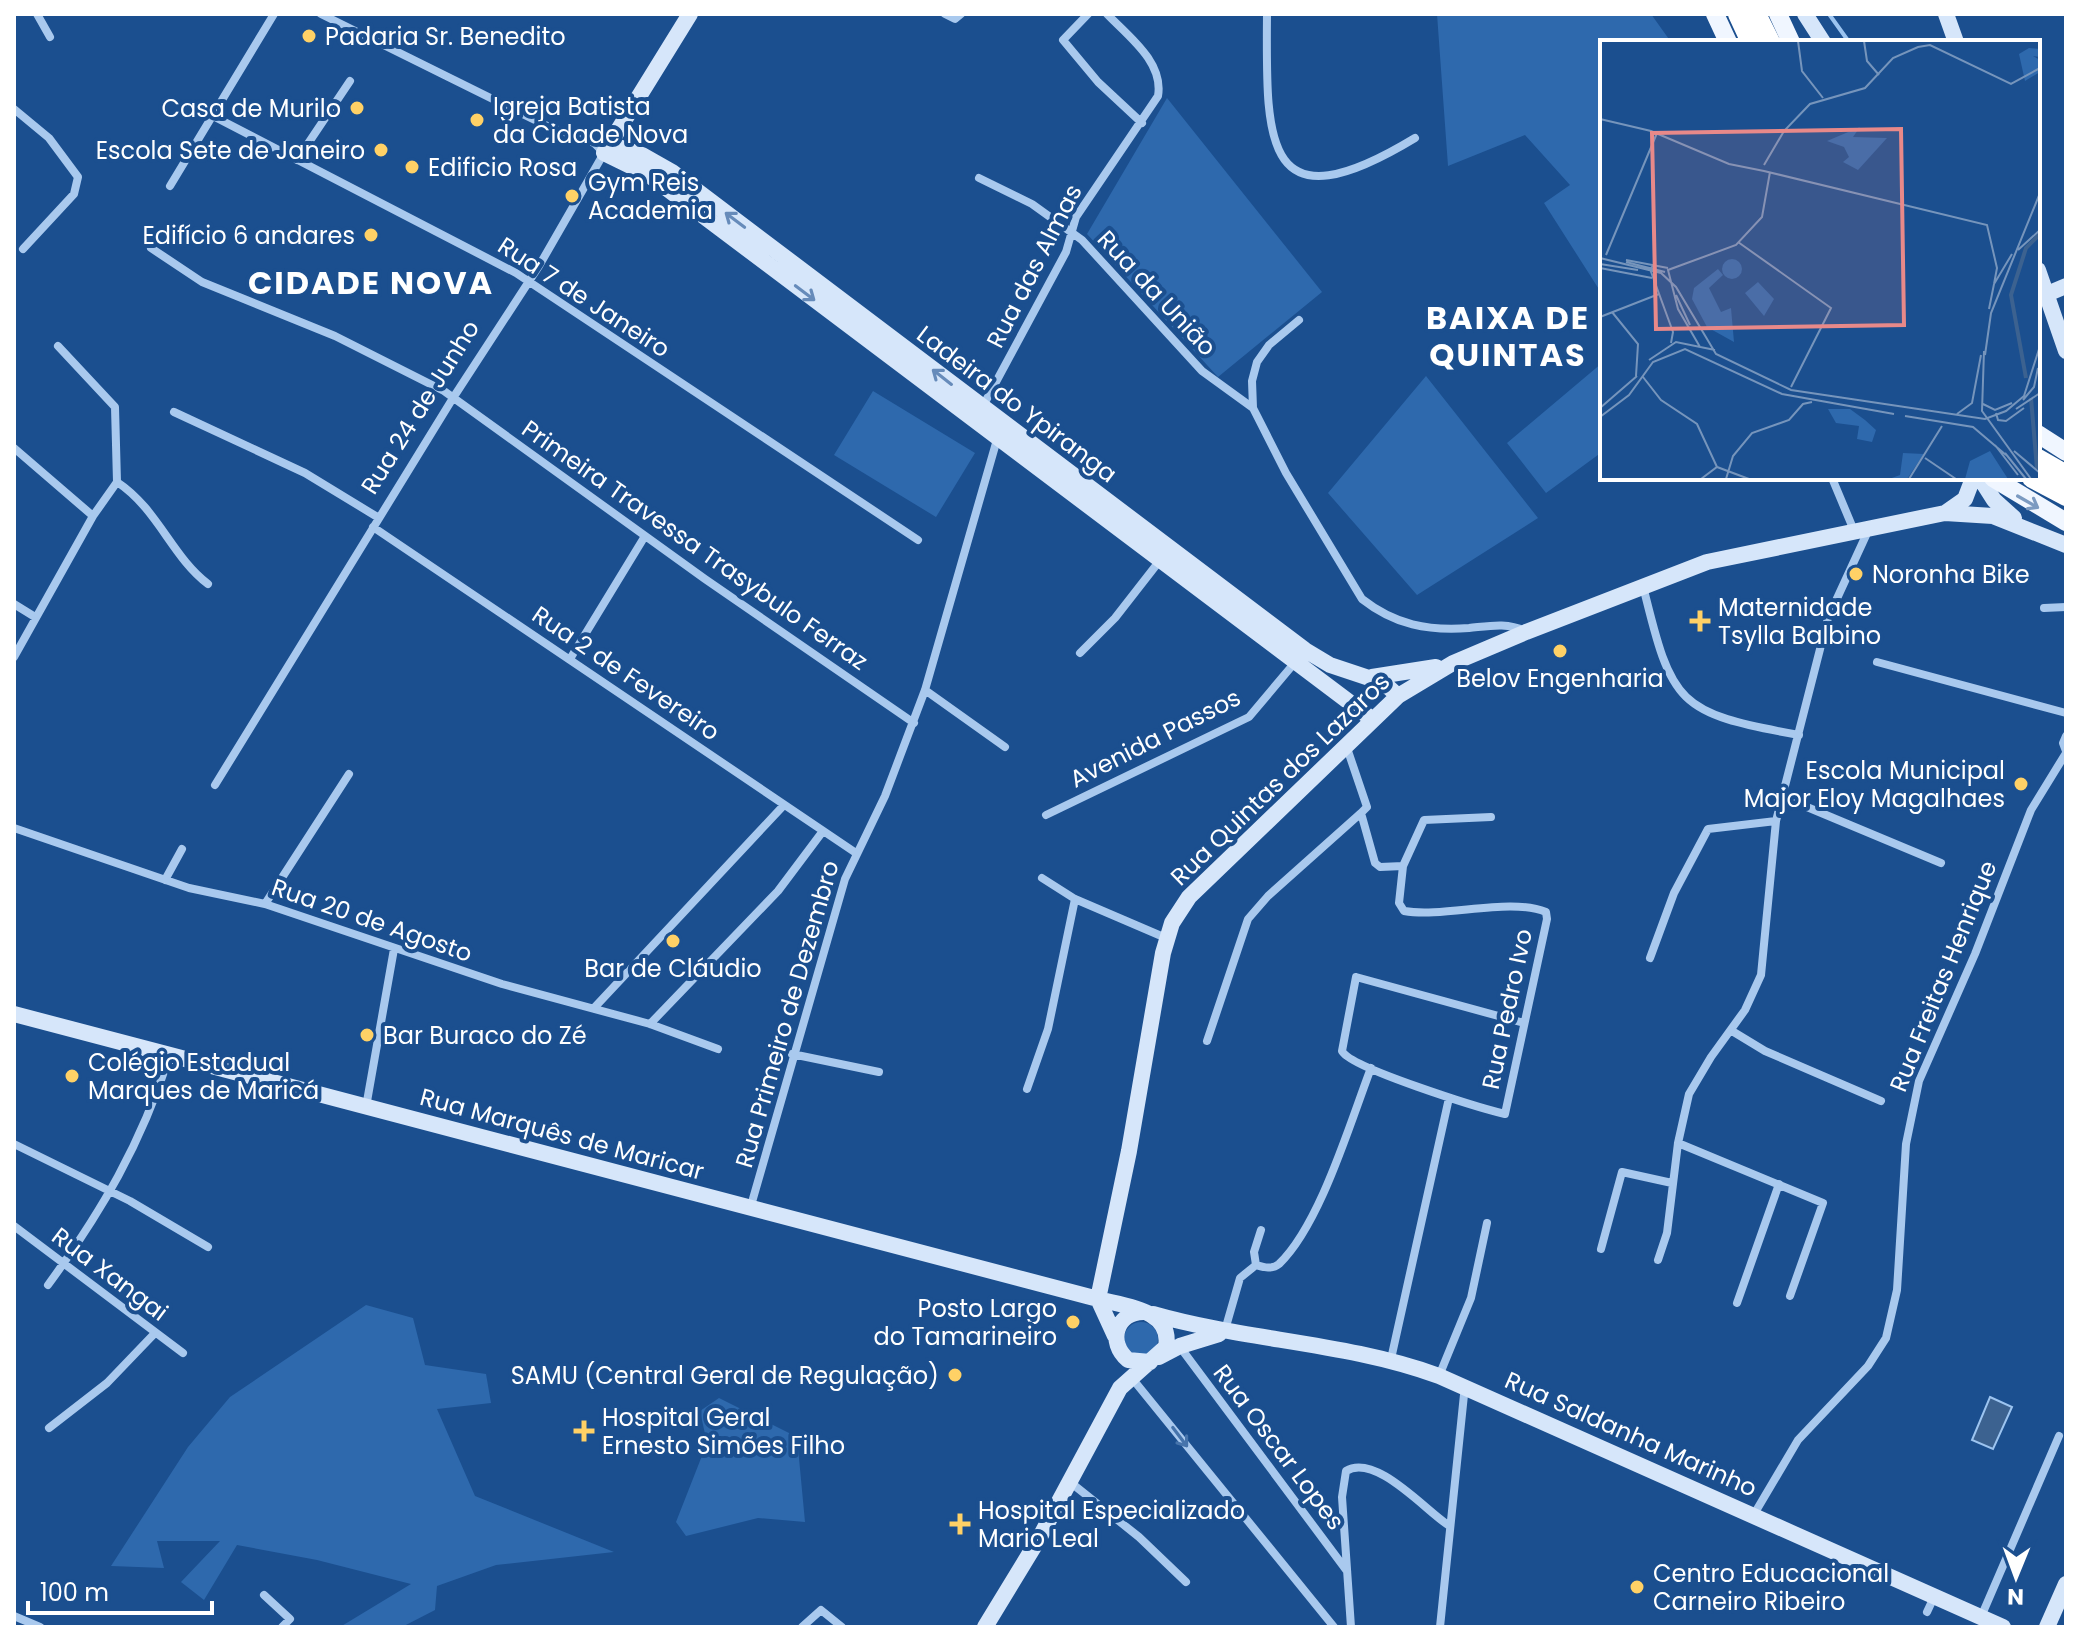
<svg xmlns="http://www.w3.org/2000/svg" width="2080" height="1641" viewBox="0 0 2080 1641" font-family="Poppins,sans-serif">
<rect width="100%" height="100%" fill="#1b4f8f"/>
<path fill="#2e69ad" d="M1437 14H1651L1671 42H1602V294L1544 203 1570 185 1525 135 1448 166Z
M1167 98 1322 292 1218 377 1087 234Z
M1602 363V452L1546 493 1507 443Z
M1426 376 1538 518 1417 595 1328 493Z
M873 391 975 453 936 517 834 455Z
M366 1305 413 1318 425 1365 486 1374 491 1403 437 1409 475 1496 614 1552 496 1565 437 1586 435 1610 402 1627H340L411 1584 317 1560 237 1545 204 1600 181 1582 220 1541H157L164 1568 111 1566 188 1447 230 1397Z
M1124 1339a17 17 0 1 1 34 0a17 17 0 1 1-34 0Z
M719 1398 797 1437 805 1522 758 1518 686 1536 676 1522 707 1443 700 1411Z"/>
<path fill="#3c6290" stroke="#9cc4f0" stroke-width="2" d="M1990 1397 2012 1407 1993 1449 1972 1440Z"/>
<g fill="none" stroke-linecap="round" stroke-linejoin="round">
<path stroke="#9cc4f0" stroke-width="4" d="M1829 14 1849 42"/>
<path stroke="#a9c9ee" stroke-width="8" d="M37 14 50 37
M945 14 955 19 961 14
M1088 14 1063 40 1098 82 1142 123
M1267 14C1266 142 1263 230 1415 138
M14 109 49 138 78 177 74 194 23 249
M213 116 516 273 918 540
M297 160 350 81
M979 178 1032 204 1082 240 1202 371 1253 408
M170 186 274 14
M151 248 202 282 335 336 444 391 705 579 914 723
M1299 320 1269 345 1257 362 1252 381 1253 408 1286 473 1362 599C1395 625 1428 631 1469 628 1489 626 1507 622 1525 631
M58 346 115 407 117 482
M983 406 1066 252 1076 217 1158 96C1164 62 1128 36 1107 14
M174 412 305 473 379 518
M14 448 93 516
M1832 478 1855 533
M117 482C158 509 172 557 208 584
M373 527 856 853
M1643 586C1672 705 1677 713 1799 735
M14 604 35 617
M2044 608 2066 607
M1080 653 1115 618 1161 559
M14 657 93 516 117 482
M570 659 645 536
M1877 662 2066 713
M925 690 1005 747
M2066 736 2063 743 2066 751
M1346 745 1367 807 1361 813 1375 863 1380 867 1403 866
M215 785 453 398 539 266 604 153 594 143 545 125 321 14
M1783 797 1941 863
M1046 815 1249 717 1297 660
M1491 817 1424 820 1403 866 1399 903 1404 911C1445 918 1510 897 1546 912L1547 919 1505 1114C1480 1108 1350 1068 1342 1051L1356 977 1524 1023
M14 828 189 888 265 904 502 984 650 1024 718 1049
M1042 878 1075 899 1166 938
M165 880 182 849
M265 904 349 774
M1650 958 1674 893 1708 829 1776 821
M594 1008 784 805
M650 1024 778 891 823 831
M1732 1031 1765 1051 1881 1101
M1207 1041 1248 919 1268 896 1361 813
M792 1054 879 1072
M1027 1089 1048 1029 1075 899
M366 1107 394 949
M1678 1143 1823 1203 1790 1296
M14 1144 130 1201 208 1247
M750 1209 845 879 885 796 925 690 998 436
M14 1226 183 1353
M1601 1249 1622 1172 1672 1183
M1658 1260 1667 1233 1678 1143 1689 1094 1711 1057 1745 1010 1761 975 1776 821 1828 618 1868 531
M1256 1265C1263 1267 1272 1270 1279 1264 1320 1225 1350 1123 1371 1068
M1256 1265 1254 1252 1261 1230
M48 1285C102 1211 141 1144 169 1057
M1737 1303 1779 1184
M1225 1330 1240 1278 1256 1265
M1180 1347 1347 1571
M1391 1359 1449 1098
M1439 1376 1471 1298 1487 1223
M1131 1377 1334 1627
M49 1428 107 1383 155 1333
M1070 1482 1139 1537 1186 1582
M1753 1516 1798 1440 1868 1366 1886 1338 1897 1290 1906 1144 1919 1081 1975 954 2031 810 2066 753
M264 1595 290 1619 282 1627
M1927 1612 1934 1597
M14 1616 40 1627
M1981 1617 2059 1436
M802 1627 821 1610 842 1627
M1351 1627 1342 1497 1346 1471C1375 1453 1424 1509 1448 1525
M1440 1627 1465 1385"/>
<path stroke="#d6e6fa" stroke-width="16" d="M690 14 604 153 649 175 1373 720
M1805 14 1823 42
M1946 14 1956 42
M610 144 642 155 672 172 1305 650 1330 665 1384 683 1398 696
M2038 270 2066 351
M2047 294 2066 286
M1980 478 1994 500 2014 518
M1945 513 1965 499 1973 478
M1372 677 1436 667
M14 1014 1098 1299C1124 1306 1173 1309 1166 1347L1120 1388 1041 1535 985 1627
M1098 1299 1129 1151 1163 953 1172 923 1189 897 1398 696 1453 663 1526 632 1707 562 1945 513 1993 516 2066 545
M1098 1299 1115 1336
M1143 1312C1116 1313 1107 1342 1128 1360L1150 1362
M1153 1314C1247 1341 1346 1342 1439 1376L2003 1627
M1159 1357 1180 1346 1219 1334
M2047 1627 2066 1584"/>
<path stroke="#f0f6ff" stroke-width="18" d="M1715 14 1728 42
M1778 14 1791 42
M2038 434 2066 452
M1993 478 2066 522"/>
<path stroke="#fff" stroke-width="20" d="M1738 14 1751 42
M1756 14 1770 42
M2038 459 2066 475
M2032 478 2066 496"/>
</g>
<defs><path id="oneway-shaft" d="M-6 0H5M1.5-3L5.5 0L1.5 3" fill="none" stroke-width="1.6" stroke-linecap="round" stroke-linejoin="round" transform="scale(2)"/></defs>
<g stroke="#668bba">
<use href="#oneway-shaft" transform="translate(735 220) rotate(-143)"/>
<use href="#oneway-shaft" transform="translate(805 293) rotate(37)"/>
<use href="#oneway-shaft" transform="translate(942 377) rotate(-142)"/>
</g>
<use stroke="#7b9ac1" href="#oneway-shaft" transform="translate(2028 502) rotate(30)"/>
<use stroke="#4674ac" href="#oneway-shaft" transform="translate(1180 1437) rotate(53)"/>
<g fill="#ffd166" stroke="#1b4f8f" stroke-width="3">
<circle cx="309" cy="36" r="8"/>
<circle cx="357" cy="108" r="8"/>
<circle cx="477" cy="120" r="8"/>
<circle cx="381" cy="150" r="8"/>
<circle cx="412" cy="167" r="8"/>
<circle cx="572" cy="196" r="8"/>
<circle cx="371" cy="235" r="8"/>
<circle cx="1856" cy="574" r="8"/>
<path d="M1696 609h8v8h8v8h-8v8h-8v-8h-8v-8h8z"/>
<circle cx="1560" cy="651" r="8"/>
<circle cx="2021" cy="784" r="8"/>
<circle cx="673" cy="941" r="8"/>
<circle cx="367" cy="1035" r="8"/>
<circle cx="72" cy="1076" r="8"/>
<circle cx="1073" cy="1322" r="8"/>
<circle cx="955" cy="1375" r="8"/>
<path d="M580 1419h8v8h8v8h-8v8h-8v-8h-8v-8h8z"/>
<path d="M956 1512h8v8h8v8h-8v8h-8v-8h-8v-8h8z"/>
<circle cx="1637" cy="1587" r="8"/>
</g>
<g text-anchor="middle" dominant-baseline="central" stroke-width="8" stroke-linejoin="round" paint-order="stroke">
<g font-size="24" fill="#fff" stroke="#1b4f8f" text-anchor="start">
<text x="325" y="36">Padaria Sr. Benedito</text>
<text x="493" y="106">Igreja Batista<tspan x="493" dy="28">da Cidade Nova</tspan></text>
<text x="341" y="108" text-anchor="end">Casa de Murilo</text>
<text x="365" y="150" text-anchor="end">Escola Sete de Janeiro</text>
<text x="428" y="167">Edificio Rosa</text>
<text x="588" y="182">Gym Reis<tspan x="588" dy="28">Academia</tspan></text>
<text x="355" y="235" text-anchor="end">Edifício 6 andares</text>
<text x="1872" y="574">Noronha Bike</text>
<text x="1718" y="607">Maternidade<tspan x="1718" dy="28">Tsylla Balbino</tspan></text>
<text x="1560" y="678" text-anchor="middle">Belov Engenharia</text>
<text x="2005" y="770" text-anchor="end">Escola Municipal<tspan x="2005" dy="28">Major Eloy Magalhaes</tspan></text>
<text x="673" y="968" text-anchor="middle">Bar de Cláudio</text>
<text x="383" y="1035">Bar Buraco do Zé</text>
<text x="88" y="1062">Colégio Estadual<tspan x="88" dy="28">Marques de Maricá</tspan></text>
<text x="1057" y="1308" text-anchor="end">Posto Largo<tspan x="1057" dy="28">do Tamarineiro</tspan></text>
<text x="939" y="1375" text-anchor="end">SAMU (Central Geral de Regulação)</text>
<text x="602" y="1417">Hospital Geral<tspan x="602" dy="28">Ernesto Simões Filho</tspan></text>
<text x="978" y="1510">Hospital Especializado<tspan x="978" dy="28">Mario Leal</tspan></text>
<text x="1653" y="1573">Centro Educacional<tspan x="1653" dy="28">Carneiro Ribeiro</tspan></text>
</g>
<g font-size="24" fill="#fff" stroke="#1b4f8f">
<text transform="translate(1034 266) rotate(-63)">Rua das Almas</text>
<text transform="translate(1157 293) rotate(47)">Rua da União</text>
<text transform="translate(584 297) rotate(33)">Rua 7 de Janeiro</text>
<text transform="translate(1017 404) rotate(37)">Ladeira do Ypiranga</text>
<text transform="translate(420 407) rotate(-58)">Rua 24 de Junho</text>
<text transform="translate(695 545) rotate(35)">Primeira Travessa Trasybulo Ferraz</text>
<text transform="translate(626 673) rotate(34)">Rua 2 de Fevereiro</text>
<text transform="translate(1155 738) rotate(-27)">Avenida Passos</text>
<text transform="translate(1280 779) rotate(-44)">Rua Quintas dos Lazaros</text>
<text transform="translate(372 920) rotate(19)">Rua 20 de Agosto</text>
<text transform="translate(1943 976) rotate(-68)">Rua Freitas Henrique</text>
<text transform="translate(1507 1009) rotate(-78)">Rua Pedro Ivo</text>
<text transform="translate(787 1014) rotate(-74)">Rua Primeiro de Dezembro</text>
<text transform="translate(562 1134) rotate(15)">Rua Marquês de Maricar</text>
<text transform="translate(110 1274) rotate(37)">Rua Xangai</text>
<text transform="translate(1631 1434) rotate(24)">Rua Saldanha Marinho</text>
<text transform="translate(1279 1447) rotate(53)">Rua Oscar Lopes</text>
</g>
<g font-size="32" font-weight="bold" letter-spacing="2" fill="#fff" stroke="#1b4f8f">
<text x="371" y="282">CIDADE NOVA</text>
<text x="1508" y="317">BAIXA DE<tspan x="1508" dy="37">QUINTAS</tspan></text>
</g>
</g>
<g transform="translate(1600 40)">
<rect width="440" height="440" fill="#1b4f8f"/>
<path d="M429 8 440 9V17L433 16 440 20V32L425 41 419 14ZM260 87 253 97 287 98 258 130 243 122 249 117 244 107 227 101ZM122 229a10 10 0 1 1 20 0a10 10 0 1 1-20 0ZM118 229 123 235 109 248 121 272 131 268 134 302 107 287 92 259 94 248ZM158 242 174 259 164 276 145 253ZM228 369H250L265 380 276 390 272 402 257 399 259 386 236 383ZM390 411 408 439H365L370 421ZM303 413 324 414 307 439H289L300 435Z" fill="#2e69ad"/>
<path fill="none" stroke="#3c6290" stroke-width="4" d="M426 338 411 255 426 208 440 194M431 358 437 429"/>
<path fill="none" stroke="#7695bc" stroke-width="2" d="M198 1 202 31 223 58M264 1 267 21 279 35M0 79 51 91 129 124 164 131M164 125 184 91 210 64 265 48 293 18 318 7 330 5 411 44 440 28M164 131 387 185 397 228 394 244M138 202 231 268 191 347M418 210 440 190M6 215 57 93M0 218 61 233 76 247 116 314 191 350 385 379 406 371 424 356 440 306M26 220 68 228M26 222 65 232M0 224 38 230M55 224 50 229 73 292 71 303M0 228 52 238M76 255 90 285M389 269 394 244 412 214M12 272 38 304 36 336M0 277 59 254M100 307 78 269 68 230 136 205 162 177 170 132M384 311 382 371 431 439M385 315 391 273 440 153M49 320 76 302 115 310M43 337 61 360 97 384 117 427M423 360 434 347 438 328M383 364 395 370 412 363M0 368 37 336M416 369 440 353M396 373 398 380 406 381 424 368M357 374 372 363 381 315M305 376 373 387 406 415M0 377 29 355 53 322 85 309 182 354 294 374M395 405 418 435M414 411 440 433M405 413 426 439M325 418 356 439M101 439 117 427 149 439M126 439 133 416 152 393 189 380 203 364 212 362M309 439 342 386"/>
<path fill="#e88989" fill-opacity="0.15" stroke="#e88989" stroke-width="4" d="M301 89 304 285 56 289 52 93Z"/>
<rect width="440" height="440" fill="none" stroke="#fff" stroke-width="4"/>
</g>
<rect width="2080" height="1641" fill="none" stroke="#ffffff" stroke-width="32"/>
<g transform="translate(2016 1577) rotate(181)" stroke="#1b4f8f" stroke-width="6" paint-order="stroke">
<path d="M0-6L14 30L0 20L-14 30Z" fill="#ffffff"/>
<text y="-12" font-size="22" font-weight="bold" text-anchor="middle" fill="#ffffff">N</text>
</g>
<path d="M28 1601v12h184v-12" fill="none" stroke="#ffffff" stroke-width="4"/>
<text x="40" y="1601" font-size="24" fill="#ffffff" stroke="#1b4f8f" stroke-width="6" paint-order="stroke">100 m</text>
</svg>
